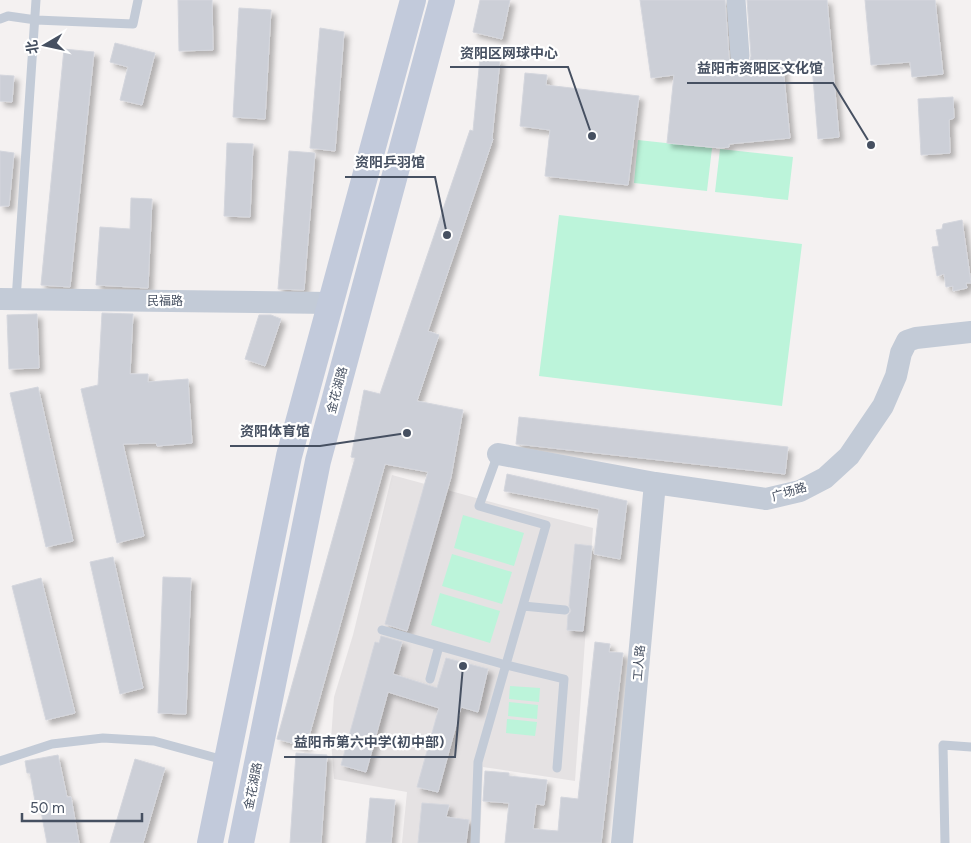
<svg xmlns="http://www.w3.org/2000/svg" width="971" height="843" viewBox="0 0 971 843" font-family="Figtree,'Noto Sans SC',sans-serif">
<defs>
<filter id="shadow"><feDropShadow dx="4.5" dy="4.5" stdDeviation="2.5" flood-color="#0004"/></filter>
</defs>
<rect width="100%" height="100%" fill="#f4f1f1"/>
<path fill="#e5e2e3" d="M392 475 502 505 593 528 575 781 483 767 480 843H402L407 792 334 779 331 740 334 697 353 635Z"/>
<path fill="#bcf4da" d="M638 140 712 148 707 191 634 183Z
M720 149 793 157 788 200 715 192Z
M559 215 802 244 782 406 539 376Z
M463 515 524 533 514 566 454 548Z
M452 554 512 572 502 604 442 586Z
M440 593 500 611 490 643 431 625Z
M510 686 540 688 539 702 509 699Z
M509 702 538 705 537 719 508 716Z
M507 719 537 722 535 736 506 733Z"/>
<path fill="#cccfd7" stroke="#d4d6dd" filter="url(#shadow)" d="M178 0H212L213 50 179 51Z
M480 0H510L502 39 473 32Z
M640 0H725L729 57 730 62 735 66 740 67 747 65 750 60 751 56 747 0H827L839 137 818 139 812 65 783 67 790 138 729 144V147L721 148 667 143 674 75 651 78Z
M865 0H935L943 74 912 77 910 62 871 65Z
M239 8 271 10 265 119 233 117Z
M320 28 344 32 335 151 310 148Z
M115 43 155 53 142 105 120 100 128 67 110 62Z
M64 49 94 52 70 287 41 285Z
M480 58 500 60 492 138 493 139 428 331 439 335 417 401 463 410 451 477 407 631 385 624 428 472 385 464 306 747 277 739 355 458 351 457 364 390 380 394 470 130 473 131Z
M525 73 547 75 546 85 639 96 628 185 545 176 550 130 520 126Z
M0 75 14 76 12 102 0 101Z
M953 97 954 118 949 120 950 153 921 155 918 99Z
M227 143 253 144 250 217 224 216Z
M0 151 14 153 9 206H0Z
M289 151 315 153 304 290 278 289Z
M131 198 152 199 148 288 96 285 100 227 130 229Z
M962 220 971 283H966L967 288 953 291V286L946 287 944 274 937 276 932 247 939 246 936 230 942 229 943 224Z
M102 313 133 314 130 374H148V382L188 379 192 443 157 446 156 443 123 444 144 536 117 543 81 389 98 385Z
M37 314 39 368 9 369 7 315Z
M259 315H271L281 319 265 366 245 359Z
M38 387 73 541 46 547 10 393Z
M519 417 788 447 785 474 516 444Z
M507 474 627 501 620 559 594 554 599 509 504 491Z
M575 544 592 546 583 631 567 630 568 615 571 611 569 606Z
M113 557 143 688 120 694 90 562Z
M163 577 191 578 186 714 158 713Z
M41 578 75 713 46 720 12 586Z
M381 636 402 642 393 674 437 688 446 658 488 669 478 712 461 707 438 792 417 787 439 708 388 692 366 772 341 765 375 642 379 643Z
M595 642 610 644 609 652 623 653 601 843H505L509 803 483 801 485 771 509 773V776L547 780 544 805 536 804 533 829 558 831 561 797 578 799Z
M296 753 327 755 321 843H290Z
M58 755 67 797H71L79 843H47L40 806 36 807 30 773H27L25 761Z
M135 759 165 768 143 843H110Z
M370 798 395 800 391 843H366Z
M422 803 449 805 446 817 469 820 466 843H418Z"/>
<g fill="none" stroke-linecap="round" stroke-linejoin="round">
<path stroke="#c3cbd7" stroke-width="9" d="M0 19 8 16 36 20 133 24 138 0
M16 300 36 0
M523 606 565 610
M382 630 506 665 564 679 557 768
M430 679 439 646
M0 761 52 744 103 738 154 741 224 760
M475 843 478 762 546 525 479 506 498 454
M945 843 943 745 971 747"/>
<path stroke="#c3cbd7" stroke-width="19" d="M736 0 740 56"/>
<path stroke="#c3cbd7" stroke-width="22" d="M0 299 330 303
M498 454 655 483 766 499 800 491 825 478 849 456 883 406 896 376 901 353 907 341 916 338 971 332
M622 843 655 483"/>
<path stroke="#c2cadb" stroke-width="26" d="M210 843 289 456 413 0
M241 843 318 461 442 0"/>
</g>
<g text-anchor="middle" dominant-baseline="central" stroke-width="4.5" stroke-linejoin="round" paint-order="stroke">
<g font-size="12" fill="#465061" stroke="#fff">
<text x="165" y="301">民福路</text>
<text transform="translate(337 390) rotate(-75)">金花湖路</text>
<text transform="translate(789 492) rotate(-17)">广场路</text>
<text transform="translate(639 663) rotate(-85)">工人路</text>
<text transform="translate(253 786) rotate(-79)">金花湖路</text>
</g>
</g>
<path fill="none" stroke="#465061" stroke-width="2" d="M592 136L568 67H450M871 145L833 83H687M447 235L435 177H345M407 433L320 446H230M463 666L455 757H284"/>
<g fill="#465061" stroke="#fff" stroke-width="2">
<circle cx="592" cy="136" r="5"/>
<circle cx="871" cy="145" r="5"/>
<circle cx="447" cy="235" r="5"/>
<circle cx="407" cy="433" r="5"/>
<circle cx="463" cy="666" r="5"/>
</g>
<g font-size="14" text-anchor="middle" font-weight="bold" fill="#465061" stroke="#fff" stroke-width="4.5" stroke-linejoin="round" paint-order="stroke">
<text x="509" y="58">资阳区网球中心</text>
<text x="760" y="73">益阳市资阳区文化馆</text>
<text x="390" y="167">资阳乒羽馆</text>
<text x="275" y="436">资阳体育馆</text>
<text x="369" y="747">益阳市第六中学(初中部)</text>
</g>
<g transform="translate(45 45) rotate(261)" stroke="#ffffff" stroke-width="4" paint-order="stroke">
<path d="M0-4L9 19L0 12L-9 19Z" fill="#465061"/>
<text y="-8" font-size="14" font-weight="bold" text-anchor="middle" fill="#465061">北</text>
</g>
<path d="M22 813v8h120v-8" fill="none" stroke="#465061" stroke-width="2.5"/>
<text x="30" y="813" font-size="15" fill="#465061" stroke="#ffffff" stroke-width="4" paint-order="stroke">50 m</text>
</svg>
